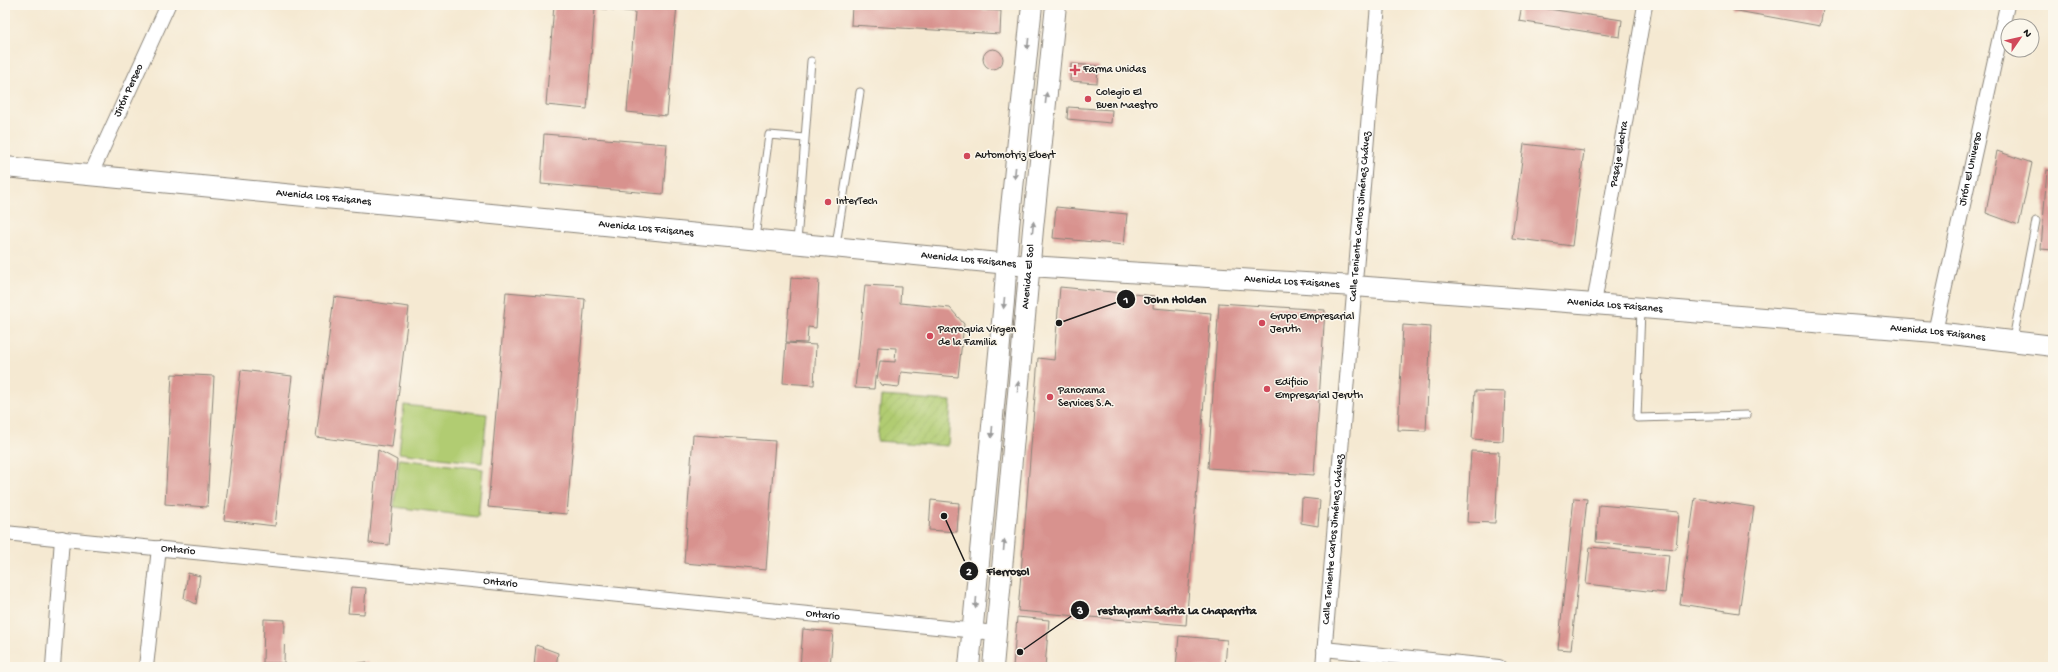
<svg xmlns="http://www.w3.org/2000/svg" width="2058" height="672" viewBox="0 0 2058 672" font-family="'Gochi Hand',sans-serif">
<defs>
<pattern id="garden-furrows" width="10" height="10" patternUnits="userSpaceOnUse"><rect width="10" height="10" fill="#b1cc72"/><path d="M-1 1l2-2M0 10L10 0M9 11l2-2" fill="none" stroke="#98af62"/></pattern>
</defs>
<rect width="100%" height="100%" fill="#fbf7ec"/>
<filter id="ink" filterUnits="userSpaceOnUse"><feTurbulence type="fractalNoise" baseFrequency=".025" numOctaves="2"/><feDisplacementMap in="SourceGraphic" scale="8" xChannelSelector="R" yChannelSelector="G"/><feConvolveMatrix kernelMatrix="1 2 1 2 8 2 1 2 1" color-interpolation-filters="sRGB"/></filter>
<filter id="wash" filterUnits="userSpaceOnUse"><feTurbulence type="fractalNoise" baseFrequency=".012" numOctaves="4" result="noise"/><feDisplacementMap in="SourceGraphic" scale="16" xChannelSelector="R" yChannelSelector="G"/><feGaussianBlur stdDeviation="0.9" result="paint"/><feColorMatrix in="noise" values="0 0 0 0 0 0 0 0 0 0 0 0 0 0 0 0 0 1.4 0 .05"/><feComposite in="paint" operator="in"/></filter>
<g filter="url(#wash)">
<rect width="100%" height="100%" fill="#f5e9d2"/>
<path fill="#b1cc72" stroke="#667447" d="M404 405 487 414 482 463 399 453Z
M399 459 483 469 478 517 394 507Z"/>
<path fill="url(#garden-furrows)" stroke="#667447" d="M881 396 951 401 948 446 877 441Z"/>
<g id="blocks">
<path fill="#d8928e" d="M554 5H615V10L595 8 587 109 546 105Z
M616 5H677L667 116 627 112 635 12 615 10Z
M852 5H901L1001 11 1000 34 851 25Z
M1522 5 1622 20 1620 37 1519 21Z
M1733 5H1824L1820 26 1732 10Z
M983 59a10 10 0 1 1 20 0a10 10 0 1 1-20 0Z
M1071 64 1098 66 1097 83 1070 81Z
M1068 107 1112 110 1111 123 1067 119Z
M544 134 667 144 663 194 541 184Z
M1524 144 1584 151 1572 246 1512 238Z
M1997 151 2032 163 2019 225 1986 213Z
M2047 170 2053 171V250L2041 249Z
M1056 207 1127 214 1124 245 1053 238Z
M791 278 819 280 816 328 808 327 807 343 786 342Z
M865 285 901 287 900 303 950 308 964 324 958 377 901 372 899 387 881 385 877 379 880 361 895 362 896 348 878 347 874 389 855 388Z
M1060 287 1154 296 1153 308 1211 313 1186 625 1018 611 1038 358 1054 360Z
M506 292 585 299 567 514 488 507Z
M334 297 409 307 392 447 316 437Z
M1219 303 1325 310 1314 475 1208 468Z
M1403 325 1431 327 1426 431 1398 430Z
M786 343 816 345 814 385 783 383Z
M241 370 292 376 275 526 224 520Z
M172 374 214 376 207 507 165 504Z
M1475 391 1505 392 1503 441 1472 439Z
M693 435 775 441 766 570 684 563Z
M378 450 397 460 389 545 369 543Z
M1471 451 1499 452 1495 523 1467 522Z
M1302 498 1320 500 1318 526 1301 523Z
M1574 498 1587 499 1571 650 1558 649Z
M1695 498 1754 507 1739 613 1680 604Z
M931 500 959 503 957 532 929 530Z
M1599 505 1679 512 1676 549 1596 542Z
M1590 547 1669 555 1665 593 1586 584Z
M188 573 200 576 196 604 184 598Z
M351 587 366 588 364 614 348 613Z
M1017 617 1049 620 1045 667H1013Z
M264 619 285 620 284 663H263Z
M803 629 833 632 830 667H800Z
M1179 636 1227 640 1225 667H1176Z
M536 645 558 653 556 667H534Z
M367 662 368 667H350L351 664Z"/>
</g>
</g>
<g filter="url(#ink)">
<use href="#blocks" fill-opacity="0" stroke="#888277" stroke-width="1"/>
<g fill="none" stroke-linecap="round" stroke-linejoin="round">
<defs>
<path id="lane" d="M755 237 769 135 805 138
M797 242 811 61
M836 245 860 92
M1641 309 1637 418 1747 415
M2013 339 2036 221"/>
<g id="street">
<path id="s1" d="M90 176 168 5"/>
<path id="s2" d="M1594 304 1645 5"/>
<path id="s3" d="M1935 332 2007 5"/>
<path id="s4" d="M5 533 996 633"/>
<path d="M1324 649 1499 667"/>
<path d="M53 667 62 538"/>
<path d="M146 667 159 548"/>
<path id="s5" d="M1323 667 1378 5"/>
</g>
<g id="secondary">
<path id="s6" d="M5 167 1029 266 1354 286 1594 304 1935 332 2053 346"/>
<path d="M969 667 1004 301 1009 227 1032 5"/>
<path id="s7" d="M993 667 1033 229 1056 5"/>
</g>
</defs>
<use href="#lane" stroke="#888277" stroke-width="9"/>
<use href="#street" stroke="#888277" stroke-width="16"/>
<use href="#secondary" stroke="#888277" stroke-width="22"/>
<use href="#lane" stroke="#fff" stroke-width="7"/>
<use href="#street" stroke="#fff" stroke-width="14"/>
<use href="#secondary" stroke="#fff" stroke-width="20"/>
</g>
<defs><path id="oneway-solid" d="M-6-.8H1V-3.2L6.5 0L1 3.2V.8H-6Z"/></defs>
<g fill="#999">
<use href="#oneway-solid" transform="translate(1028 44) rotate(96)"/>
<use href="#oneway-solid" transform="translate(1046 98) rotate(-84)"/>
<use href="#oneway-solid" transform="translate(1015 173) rotate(96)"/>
<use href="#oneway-solid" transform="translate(1033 227) rotate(-84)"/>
<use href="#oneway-solid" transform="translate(1004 303) rotate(95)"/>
<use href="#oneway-solid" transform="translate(1018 387) rotate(-85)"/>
<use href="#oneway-solid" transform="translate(992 432) rotate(95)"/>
<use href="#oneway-solid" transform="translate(1004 545) rotate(-85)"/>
<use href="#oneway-solid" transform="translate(976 603) rotate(95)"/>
</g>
</g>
<g fill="#d1495b" stroke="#fbf7ec" stroke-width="1.5">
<path d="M1073 64h4v4h4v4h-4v4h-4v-4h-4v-4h4z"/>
<circle cx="1088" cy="99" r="4"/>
<circle cx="967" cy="156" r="4"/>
<circle cx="828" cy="202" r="4"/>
<circle cx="1262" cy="323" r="4"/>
<circle cx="930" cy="336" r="4"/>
<circle cx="1267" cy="389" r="4"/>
<circle cx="1050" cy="397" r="4"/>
</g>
<g text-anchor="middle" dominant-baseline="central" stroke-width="3" stroke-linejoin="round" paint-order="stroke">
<g font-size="11" fill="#1c1c1c" stroke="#fbf7ec" text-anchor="start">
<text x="1083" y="70">Farma Unidas</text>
<text x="1096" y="93">Colegio El<tspan x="1096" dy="13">Buen Maestro</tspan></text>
<text x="975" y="156">Automotriz Ebert</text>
<text x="836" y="202">InterTech</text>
<text x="1270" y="317">Grupo Empresarial<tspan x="1270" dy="13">Jeruth</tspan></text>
<text x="938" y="330">Parroquia Virgen<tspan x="938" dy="13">de la Familia</tspan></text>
<text x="1275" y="383">Edificio<tspan x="1275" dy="13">Empresarial Jeruth</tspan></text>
<text x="1058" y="391">Panorama<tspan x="1058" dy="13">Services S.A.</tspan></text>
</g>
<g font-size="11" fill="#1c1c1c" stroke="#fbf7ec">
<text stroke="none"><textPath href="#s1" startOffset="94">Jirón Perseo</textPath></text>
<text stroke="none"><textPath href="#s2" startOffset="152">Pasaje Electra</textPath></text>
<text stroke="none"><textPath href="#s3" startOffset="167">Jirón El Universo</textPath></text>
<text stroke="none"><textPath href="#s6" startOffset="320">Avenida Los Faisanes</textPath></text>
<text stroke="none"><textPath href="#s5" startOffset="452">Calle Teniente Carlos Jiménez Chávez</textPath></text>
<text stroke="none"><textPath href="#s6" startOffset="644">Avenida Los Faisanes</textPath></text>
<text stroke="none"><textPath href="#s6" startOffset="968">Avenida Los Faisanes</textPath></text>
<text stroke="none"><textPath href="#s7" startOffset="392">Avenida El Sol</textPath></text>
<text stroke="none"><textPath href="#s6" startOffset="1292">Avenida Los Faisanes</textPath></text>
<text stroke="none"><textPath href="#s6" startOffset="1616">Avenida Los Faisanes</textPath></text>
<text stroke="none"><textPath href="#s6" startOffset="1940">Avenida Los Faisanes</textPath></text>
<text stroke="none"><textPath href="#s5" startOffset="128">Calle Teniente Carlos Jiménez Chávez</textPath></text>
<text stroke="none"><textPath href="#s4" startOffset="174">Ontario</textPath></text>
<text stroke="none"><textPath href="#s4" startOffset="498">Ontario</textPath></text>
<text stroke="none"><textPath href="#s4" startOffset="822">Ontario</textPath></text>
</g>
</g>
<path fill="none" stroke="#1c1c1c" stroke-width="1.5" d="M1059 323L1126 299M944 516L969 571M1020 652L1080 610"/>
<g fill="#1c1c1c" stroke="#fbf7ec" stroke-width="1.5">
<circle cx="1059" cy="323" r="4"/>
<circle cx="944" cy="516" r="4"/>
<circle cx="1020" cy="652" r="4"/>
<circle cx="1126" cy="299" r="10"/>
<circle cx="969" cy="571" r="10"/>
<circle cx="1080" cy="610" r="10"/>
</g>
<g font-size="12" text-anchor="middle" font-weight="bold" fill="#fff">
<text x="1126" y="303">1</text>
<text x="969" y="575">2</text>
<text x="1080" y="614">3</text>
</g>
<g font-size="12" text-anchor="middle" font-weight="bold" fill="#1c1c1c" stroke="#fbf7ec" stroke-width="3" stroke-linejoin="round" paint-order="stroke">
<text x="1175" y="303">John Holden</text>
<text x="1008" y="575">Fierrosol</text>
<text x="1177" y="614">restayrant Sarita La Chaparrita</text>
</g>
<rect width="2058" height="672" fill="none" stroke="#fbf7ec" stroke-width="20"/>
<g transform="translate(2020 38) rotate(56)"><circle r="19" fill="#fbf7ec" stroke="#a29f99"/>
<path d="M0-3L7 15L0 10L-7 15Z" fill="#d1495b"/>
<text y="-6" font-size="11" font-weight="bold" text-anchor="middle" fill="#1c1c1c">N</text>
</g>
</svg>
